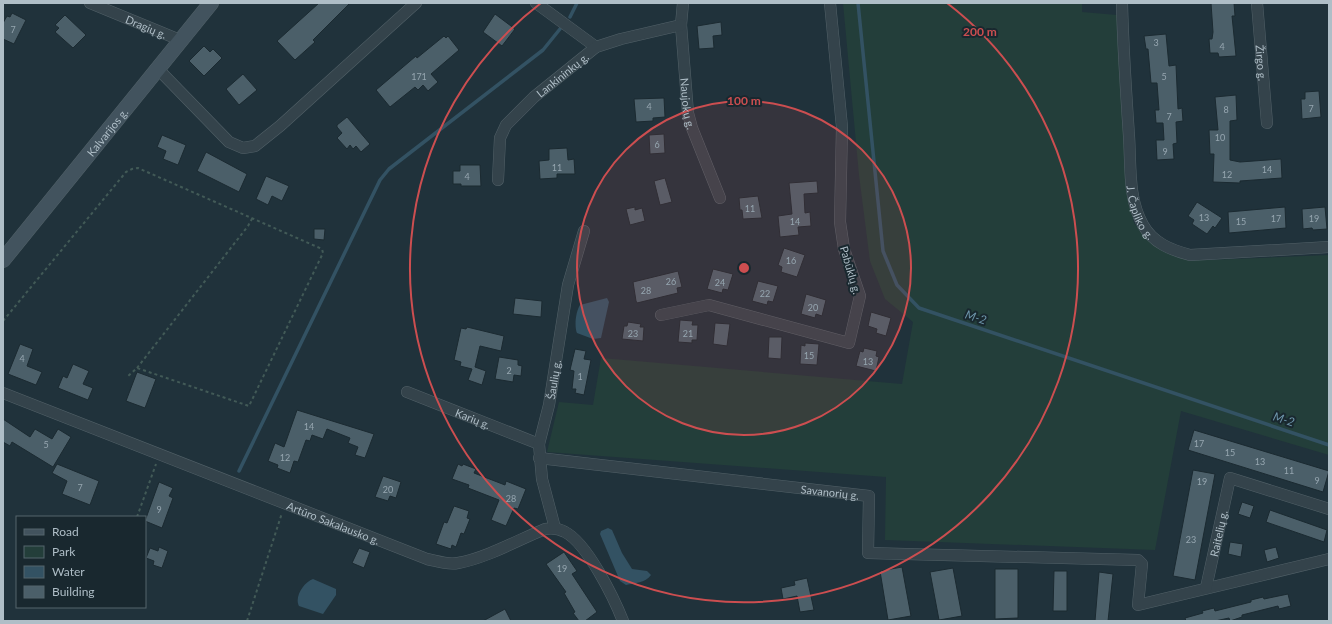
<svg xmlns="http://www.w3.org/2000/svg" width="1332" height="624" viewBox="0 0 1332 624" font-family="Lato,sans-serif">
<rect width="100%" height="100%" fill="#20323b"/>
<path fill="#233e3a" d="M843 3H1082V12L1117 15 1128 200 1134 223 1146 238 1187 259 1209 260 1329 255V455L1181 411 1155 550 885 540 886 477 547 452 559 402 593 405 601 358 902 384 913 322 885 299 870 261 859 175Z"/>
<path fill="#335263" d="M607 298 609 302 601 338 593 339 577 333C574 326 576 311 580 305Z
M608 528 612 530 622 553 632 569 647 571 651 575C645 583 635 583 626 585L620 581 600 534 601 531Z
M313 579 336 589V595L323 614 299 606C294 597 304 582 313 579Z"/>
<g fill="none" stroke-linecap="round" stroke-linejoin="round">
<path stroke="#335263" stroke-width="3.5" d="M858 3 883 251 897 285 919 308 1329 445
M570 17 577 3
M239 471 380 180 389 169 543 50 560 29"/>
</g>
<path fill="#4b5f69" stroke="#1b2a31" d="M319 3H350L313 40 315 42 295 60 277 41Z
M1211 3H1234L1235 16H1232L1236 56 1219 57 1218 53H1210L1209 39H1212L1213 32Z
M12 13 26 20 14 44 3 39V23L7 16 10 17Z
M495 14 515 29 502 46 483 32Z
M65 15 86 35 73 48 55 32 59 28 55 25Z
M721 22 722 35 713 36 714 48 699 49 697 26Z
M1166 34 1169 66 1176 65 1178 109 1182 108 1183 121 1176 122 1177 143 1173 144 1174 159 1157 160 1156 140H1164L1163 123H1156L1155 110H1159L1157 83H1151L1148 49H1146L1144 36Z
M444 36 446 38 448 36 459 50 431 74 438 82 428 91 423 85 418 90 415 87 390 107 376 90 416 56 417 58Z
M204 46 210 52 213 49 222 58 204 76 189 61Z
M243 74 257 90 239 105 226 89Z
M1319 91 1321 117 1302 119 1301 99H1305V92Z
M1236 95 1237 120 1230 121V160L1240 162 1281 159 1282 178 1240 181V183L1213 182 1214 154H1210L1209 130H1218L1215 97Z
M664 98 665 117 653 118V121L636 122 634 99Z
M347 117 370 144 361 152 356 146 353 149 350 145 347 149 337 138 342 133 337 127V125Z
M664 134 665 153 650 154 649 135Z
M162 135 186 145 178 165 163 159 166 151 157 147Z
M567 148 568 160 574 159 575 174H557V178L540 179 539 161 549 160V149Z
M206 152 247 174 239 192 197 171Z
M460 165H480L481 186H461V184H453V171H460Z
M266 176 289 186 282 201 272 196 268 205 256 199Z
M665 178 672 202 660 205 654 181Z
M817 181 818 193 804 194 805 213 810 212 811 226 798 227 799 235 780 237 778 216 792 214 789 183Z
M758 196 762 218 743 219 742 210H740L739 198Z
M1197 202 1222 218 1215 228 1213 226 1207 234 1192 224 1194 220 1188 216Z
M635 207V210L642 208 645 221 630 225 626 209Z
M1285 207 1286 228 1229 233 1228 212Z
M1325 207 1327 229 1313 230 1312 228 1303 229 1302 209Z
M314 229H325L324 240 314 239Z
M784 248 805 255 797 277 781 272 782 267 778 265Z
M713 269 733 274 728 290 723 289 722 293 707 289Z
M678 271 682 287 677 288 678 293 637 303 636 301 633 282Z
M758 281 778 286 773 302 768 301 767 305 752 301Z
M806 294 826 300 822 316 816 314 815 318 801 314Z
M515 298 542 301 541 317 513 314Z
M871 312 891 318 886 336 876 333 877 329 868 326Z
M680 320 693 321 692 325H698L697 340H692V343L678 342Z
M628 322 641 324 640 327H644L643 341 622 339 624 326H627Z
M715 323 730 324 727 346 713 344Z
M467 327 504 336 501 351 480 346 475 367 486 371 482 385 468 380 472 369 460 366 461 362 454 360 461 328 466 329Z
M769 337H782L781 359 768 358Z
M805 343 819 344 817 365 800 364 801 345 805 346Z
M20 344 33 349 27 366 42 372 36 385 8 374Z
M864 348 877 351 876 356 879 357 876 371 856 366 860 351 863 352Z
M575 349 586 351 584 359 591 360 584 395 575 393 576 389H572L574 371 570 370Z
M499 357 518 360V365L522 366 521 376 514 375 513 382 495 379Z
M73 364 89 371 83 384 93 388 88 400 58 388 63 376 67 378Z
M137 372 156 379 145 408 126 401Z
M297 410 374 434 365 458 355 455 358 447 348 443 350 438 327 429 323 439 312 435 310 441 306 440 298 462 294 461 290 473 277 468 278 465 268 461 275 443 284 447Z
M3 419 30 437 35 429 52 439 58 429 71 437 53 467 12 442 10 446 3 442Z
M1194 430 1329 471 1323 492 1188 450Z
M57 464 99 481 90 505 62 494 67 481 52 473Z
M458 464 462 466 463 464 476 469 474 473 505 485 506 481 526 489 518 509 514 508 506 526 491 520 499 500 468 488 469 485 452 479Z
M1193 470 1215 474 1195 580 1173 576Z
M383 476 401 482 396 498 390 496 388 501 375 497Z
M159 482 173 488 169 496 173 498 162 528 145 521Z
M1242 502 1254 506 1250 518 1238 514Z
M454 506 469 511 467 518 470 519 464 534 461 533 456 547 452 545 451 549 436 544 444 522 447 523Z
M1270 510 1327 530 1324 542 1266 522Z
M1230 542 1243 544 1241 557 1228 554Z
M159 547 168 551 162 568 153 565 154 561 146 558 150 548 158 551Z
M1276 547 1279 558 1267 562 1264 550Z
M359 548 370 552 364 568 352 563Z
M564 552 577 571 572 574 597 612 585 621H579L573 613 575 612 564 593 566 592 546 564Z
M902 567 911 616 888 620 880 571Z
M953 568 962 616 939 620 930 572Z
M995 569H1018V618L995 619Z
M1054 571H1067V611H1053Z
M1099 572 1113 574 1108 621H1095Z
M807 578 814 610 800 612 797 596 783 599 781 588 795 585 794 581Z
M1288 594 1291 606 1279 609 1278 606 1242 615V617L1230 621 1229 618 1215 621H1186L1185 618 1203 613 1202 611 1214 608 1215 611 1251 602V600L1263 597 1264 599Z
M505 609 511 621H483Z"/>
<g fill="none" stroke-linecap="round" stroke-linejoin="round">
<defs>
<g id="minor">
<path id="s1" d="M90 3 180 40"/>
<path d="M536 3 596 47"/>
<path id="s2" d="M683 3 681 25 688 113 692 128 720 198"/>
<path id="s3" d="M1122 3C1123 48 1126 92 1129 136 1131 166 1128 199 1143 225 1153 243 1171 250 1190 255L1329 247"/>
<path id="s4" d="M1257 3 1267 123"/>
<path d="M158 69 229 142 243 148 255 146 280 126 416 3"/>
<path id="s5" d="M498 180 500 138 506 125 534 97 596 47 621 39 681 25"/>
<path d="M661 315 709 305 849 343 860 296 844 249 840 222 842 127 830 3"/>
<path id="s6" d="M407 392 539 444"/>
<path id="s7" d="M3 393 427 559C437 561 447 565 458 563 486 558 518 540 545 529 552 528 558 528 565 532 587 543 614 598 623 621"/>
<path id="s8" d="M539 458 869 496 868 553 1138 560 1142 564 1138 605 1329 559"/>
<path id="s9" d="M555 528 542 479 539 444 549 405 568 285 584 231"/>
<path id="s10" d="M1206 588 1230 478 1329 509"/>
</g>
<g id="secondary">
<path id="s11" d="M3 260 211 3"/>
</g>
</defs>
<use href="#minor" stroke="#526168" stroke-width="12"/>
<use href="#secondary" stroke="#526168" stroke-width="16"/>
<path stroke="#425a57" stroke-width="2" stroke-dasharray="3 3" stroke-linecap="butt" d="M3 321 126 172 132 169 138 168 322 249 323 253 249 406 137 368 127 377
M137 368 248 226 253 217
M137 517 156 464
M247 621 282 513"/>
<use href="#minor" stroke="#34434b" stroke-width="11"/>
<use href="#secondary" stroke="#42535e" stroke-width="15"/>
</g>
<circle cx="744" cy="268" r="167" fill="#cc4e50" fill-opacity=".12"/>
<g fill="none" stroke="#cc4e50" stroke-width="2">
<circle cx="744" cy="268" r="167"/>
<path d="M947 3A334 334 0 1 1 541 3"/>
</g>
<g text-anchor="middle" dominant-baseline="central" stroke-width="4" stroke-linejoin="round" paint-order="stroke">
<g font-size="9" fill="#96a6b0">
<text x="13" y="29">7</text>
<text x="1156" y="42">3</text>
<text x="1222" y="46">4</text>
<text x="419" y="76">171</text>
<text x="1164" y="76">5</text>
<text x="649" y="106">4</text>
<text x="1311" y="108">7</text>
<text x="1226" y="109">8</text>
<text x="1169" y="116">7</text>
<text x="1220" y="137">10</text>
<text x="657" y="144">6</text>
<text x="1165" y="151">9</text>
<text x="557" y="167">11</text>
<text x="1267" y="169">14</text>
<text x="1227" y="174">12</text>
<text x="467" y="176">4</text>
<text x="750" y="208">11</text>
<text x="1204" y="217">13</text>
<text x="1276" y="218">17</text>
<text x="1314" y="218">19</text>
<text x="795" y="221">14</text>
<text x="1241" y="221">15</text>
<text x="791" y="260">16</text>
<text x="671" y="281">26</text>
<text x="720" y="282">24</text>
<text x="646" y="290">28</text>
<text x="765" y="293">22</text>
<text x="813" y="307">20</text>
<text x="633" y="333">23</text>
<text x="688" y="333">21</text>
<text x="809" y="355">15</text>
<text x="22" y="358">4</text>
<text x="868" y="361">13</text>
<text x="509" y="370">2</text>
<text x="580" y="376">1</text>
<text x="309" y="426">14</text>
<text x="1199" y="443">17</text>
<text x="46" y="444">5</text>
<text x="1230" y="452">15</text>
<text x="285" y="457">12</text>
<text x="1260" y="461">13</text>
<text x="1289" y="470">11</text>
<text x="1317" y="480">9</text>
<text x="1202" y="481">19</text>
<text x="80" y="487">7</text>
<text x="388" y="489">20</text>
<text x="511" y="498">28</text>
<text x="159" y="509">9</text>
<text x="1191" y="539">23</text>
<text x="562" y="568">19</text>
</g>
<g font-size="11" fill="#afbec7" stroke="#19282f">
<text stroke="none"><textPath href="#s1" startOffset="61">Dragių g.</textPath></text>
<text stroke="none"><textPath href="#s4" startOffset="60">Žirgo g.</textPath></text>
<text stroke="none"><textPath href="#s5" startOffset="132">Lankininkų g.</textPath></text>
<text stroke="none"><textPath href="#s2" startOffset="101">Naujokų g.</textPath></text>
<text stroke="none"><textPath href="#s11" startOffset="165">Kalvarijos g.</textPath></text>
<text stroke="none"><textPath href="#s3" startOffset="211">J. Čapliko g.</textPath></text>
<text transform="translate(851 270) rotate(74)">Pabūklų g.</text>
<text stroke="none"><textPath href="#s9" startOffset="152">Šaulių g.</textPath></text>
<text stroke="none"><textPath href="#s6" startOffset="71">Karių g.</textPath></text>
<text stroke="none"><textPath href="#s8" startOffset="293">Savanorių g.</textPath></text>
<text stroke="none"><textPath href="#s7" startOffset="355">Artūro Sakalausko g.</textPath></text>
<text stroke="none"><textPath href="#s10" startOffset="56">Raitelių g.</textPath></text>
</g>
<g font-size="12" font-style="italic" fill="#6e96ac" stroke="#19282f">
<text transform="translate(976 317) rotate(18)">M-2</text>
<text transform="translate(1284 419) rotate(18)">M-2</text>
</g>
</g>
<circle cx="744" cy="268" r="6" fill="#cc4e50" stroke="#19282f" stroke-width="2"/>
<g font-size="12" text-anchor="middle" font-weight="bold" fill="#cc4e50" stroke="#19282f" stroke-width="4" stroke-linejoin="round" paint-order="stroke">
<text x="980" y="36">200 m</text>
<text x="744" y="105">100 m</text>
</g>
<rect width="1332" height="624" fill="none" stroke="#afbec7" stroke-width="8"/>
<rect x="16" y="516" width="130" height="92" fill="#19282f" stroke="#55646c"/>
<rect x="24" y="529" width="20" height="6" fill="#42535e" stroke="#55646c"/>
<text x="52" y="536" font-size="12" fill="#afbec7">Road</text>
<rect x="24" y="546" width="20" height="12" fill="#233e3a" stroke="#55646c"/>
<text x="52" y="556" font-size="12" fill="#afbec7">Park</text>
<rect x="24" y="566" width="20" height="12" fill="#335263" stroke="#55646c"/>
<text x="52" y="576" font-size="12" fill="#afbec7">Water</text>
<rect x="24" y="586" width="20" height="12" fill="#4b5f69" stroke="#55646c"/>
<text x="52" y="596" font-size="12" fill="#afbec7">Building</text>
</svg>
